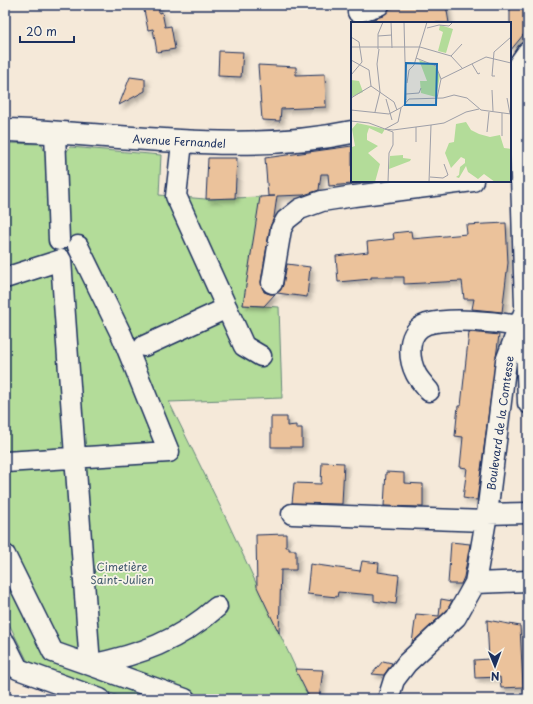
<svg xmlns="http://www.w3.org/2000/svg" width="533" height="704" viewBox="0 0 533 704" font-family="'Playpen Sans',sans-serif">
<defs>
<filter id="shadow"><feDropShadow dx="3.5" dy="3.5" stdDeviation="2" flood-color="#0004"/></filter>
</defs>
<rect width="100%" height="100%" fill="#f5e9d9"/>
<filter id="ink" filterUnits="userSpaceOnUse"><feTurbulence type="fractalNoise" baseFrequency=".025" numOctaves="2"/><feDisplacementMap in="SourceGraphic" scale="8" xChannelSelector="R" yChannelSelector="G"/><feConvolveMatrix kernelMatrix="1 2 1 2 8 2 1 2 1" color-interpolation-filters="sRGB"/></filter>
<g filter="url(#ink)">
<path fill="#b3dc99" stroke="#67867c" d="M5 143 42 144 44 151 48 154H65L70 147 161 155 159 195 205 199 261 197 243 305 279 307 282 398 169 402 223 512 310 699H127L29 664 5 616Z"/>
<path fill="#ebc29b" stroke="#1b2f5e" filter="url(#shadow)" d="M143 5H158L159 13 162 12 165 27 171 26 175 49 157 52 153 29 148 30Z
M402 5H446L449 23H361L383 16 389 9Z
M510 5H528V29L510 51Z
M219 51 243 52 241 77 218 76Z
M258 65 296 67V75L325 74 326 107 281 109 280 121 262 120Z
M130 77 145 79V91L119 105Z
M352 146V184L329 186 328 174H321L319 190 304 195 277 196 274 217 270 227 261 282 264 292 270 294H275L264 306 243 305 260 197 275 196H268L265 158Z
M208 158H237L235 198 206 199Z
M506 223 508 263 502 312 472 309 474 299H464L462 281 404 284V277H371V279L338 282 336 256 368 252 367 242 394 239 393 233 411 231 412 239 467 234 466 225Z
M287 264 310 267 307 297 277 293 283 285Z
M469 332 499 335 477 500 463 498 467 468 460 467 463 437 455 436 458 406H461Z
M271 417H287V426L296 425V428H302V447H271Z
M322 462 344 463 342 504 292 503 294 483 321 484Z
M386 472 404 473V483L423 484V507L384 506Z
M286 534V547H289V550H296V570H281L279 633 257 587 256 535Z
M451 542 470 544 464 577 461 584H448Z
M362 561 379 563 378 572 399 575 396 604 374 601V595L338 592 337 597 307 594 310 564 360 571Z
M441 599 452 601 447 610 412 643 416 614 439 616Z
M487 620 520 626 523 687 501 688 500 677 475 678 474 660 489 659Z
M383 661 392 663 384 675 372 674Z
M295 669 323 670 319 699H310Z"/>
<g fill="none" stroke-linecap="round" stroke-linejoin="round">
<defs>
<path id="minor" d="M358 12 379 5
M516 70 521 176 528 403
M55 133 59 240
M182 143 176 196 244 346 261 356
M5 278 61 260 90 665 53 652 5 555
M272 283 281 229 286 220 300 209 322 201 354 196 473 181
M144 346 227 308
M429 391C425 386 419 380 416 374 408 358 406 331 427 324 450 317 496 322 519 326
M5 462 169 452 122 336 78 246
M292 514 485 521
M487 514 528 513
M475 583 528 581
M5 643 18 669 100 699
M185 699 90 665C139 655 179 641 217 607
M388 699 394 680 407 663 456 617 475 583 487 514 506 361 525 310"/>
<path id="major" d="M510 75 516 70 528 53
M5 130C121 133 237 156 352 132"/>
</defs>
<use href="#minor" stroke="#1b2f5e" stroke-width="23"/>
<use href="#major" stroke="#1b2f5e" stroke-width="25"/>
<use href="#minor" stroke="#f7f3e8" stroke-width="20"/>
<use href="#major" stroke="#f7f3e8" stroke-width="22"/>
</g>
</g>
<g text-anchor="middle" dominant-baseline="central" stroke-width="3.5" stroke-linejoin="round" paint-order="stroke">
<g font-size="11" fill="#1b2f5e" stroke="#f7f3e8">
<text transform="translate(179 141) rotate(3)">Avenue Fernandel</text>
<text transform="translate(500 423) rotate(-82)">Boulevard de la Comtesse</text>
</g>
<g font-size="11" fill="#415a6d" stroke="#f7f3e8">
<text x="122" y="566">Cimetière<tspan x="122" dy="13">Saint-Julien</tspan></text>
</g>
</g>
<g transform="translate(351 22)">
<rect width="160" height="160" fill="#f5e9d9"/>
<path d="M89 3 102 7 95 31 87 29 92 10 88 8ZM68 38 84 44 89 54 85 75 70 71 69 59H76ZM0 58 8 59 12 70 0 75ZM115 100 120 108 128 112 139 115 149 113 153 126 160 127V159L144 160 133 152 127 157 117 150 115 144 108 156 105 155 108 153 109 145 114 141V137L110 135 100 146 94 131 98 121 103 120 105 102ZM6 101 34 107 31 112 18 106 16 112V118L27 124 17 131 29 142 24 160H1L0 157V132L1 125 4 124 1 107ZM52 133V136L60 137 59 139 38 147 39 134Z" fill="#b3dc99"/>
<path fill="none" stroke="#9e9fa8" stroke-width="1" d="M40 0 41 26M53 0 55 78M76 6 88 3 98 4 102 0M27 14 41 13M0 15 8 20 11 40 0 53M0 25H69L100 34 112 47M27 27V12L32 0M100 34 111 22M65 36 85 44 90 57 86 76M0 38 18 48 20 64M121 42 127 52 129 51M58 48 63 43 76 0M144 54H141L143 30 160 15M90 57 135 35 160 41M56 61 58 48M20 64 43 80 46 88M141 68 142 89M55 72 68 71 70 66M0 76 20 64M156 76 159 92M35 77 41 98M0 88 38 92 51 85 58 77 92 76 103 73 116 76 130 88 160 92M24 90 29 70 26 42 28 27M0 99 18 101 42 110V123L38 131 37 160M34 107 42 108 80 103M34 107 47 100 50 86M136 110 138 90M151 114V91M65 120V105M79 155 92 156 97 153 93 142M78 160 80 103 93 101 115 90 128 87"/>
<path fill="#1f6fb2" fill-opacity="0.15" stroke="#1f6fb2" stroke-width="2" d="M55 41 86 42 85 83H54Z"/>
<rect width="160" height="160" fill="none" stroke="#1b2f5e" stroke-width="2"/>
</g>
<rect width="533" height="704" fill="none" stroke="#f7f3e8" stroke-width="20"/>
<rect x="10" y="10" width="513" height="684" fill="none" stroke="#1b2f5e" stroke-width="1.5" filter="url(#ink)"/>
<g transform="translate(495 666) rotate(179)" stroke="#f7f3e8" stroke-width="3" paint-order="stroke">
<path d="M0-3L7 15L0 10L-7 15Z" fill="#1b2f5e"/>
<text y="-6" font-size="11" font-weight="bold" text-anchor="middle" fill="#1b2f5e">N</text>
</g>
<path d="M20 36v6h54v-6" fill="none" stroke="#1b2f5e" stroke-width="2"/>
<text x="26" y="36" font-size="12" fill="#1b2f5e" stroke="#f7f3e8" stroke-width="3" paint-order="stroke">20 m</text>
</svg>
